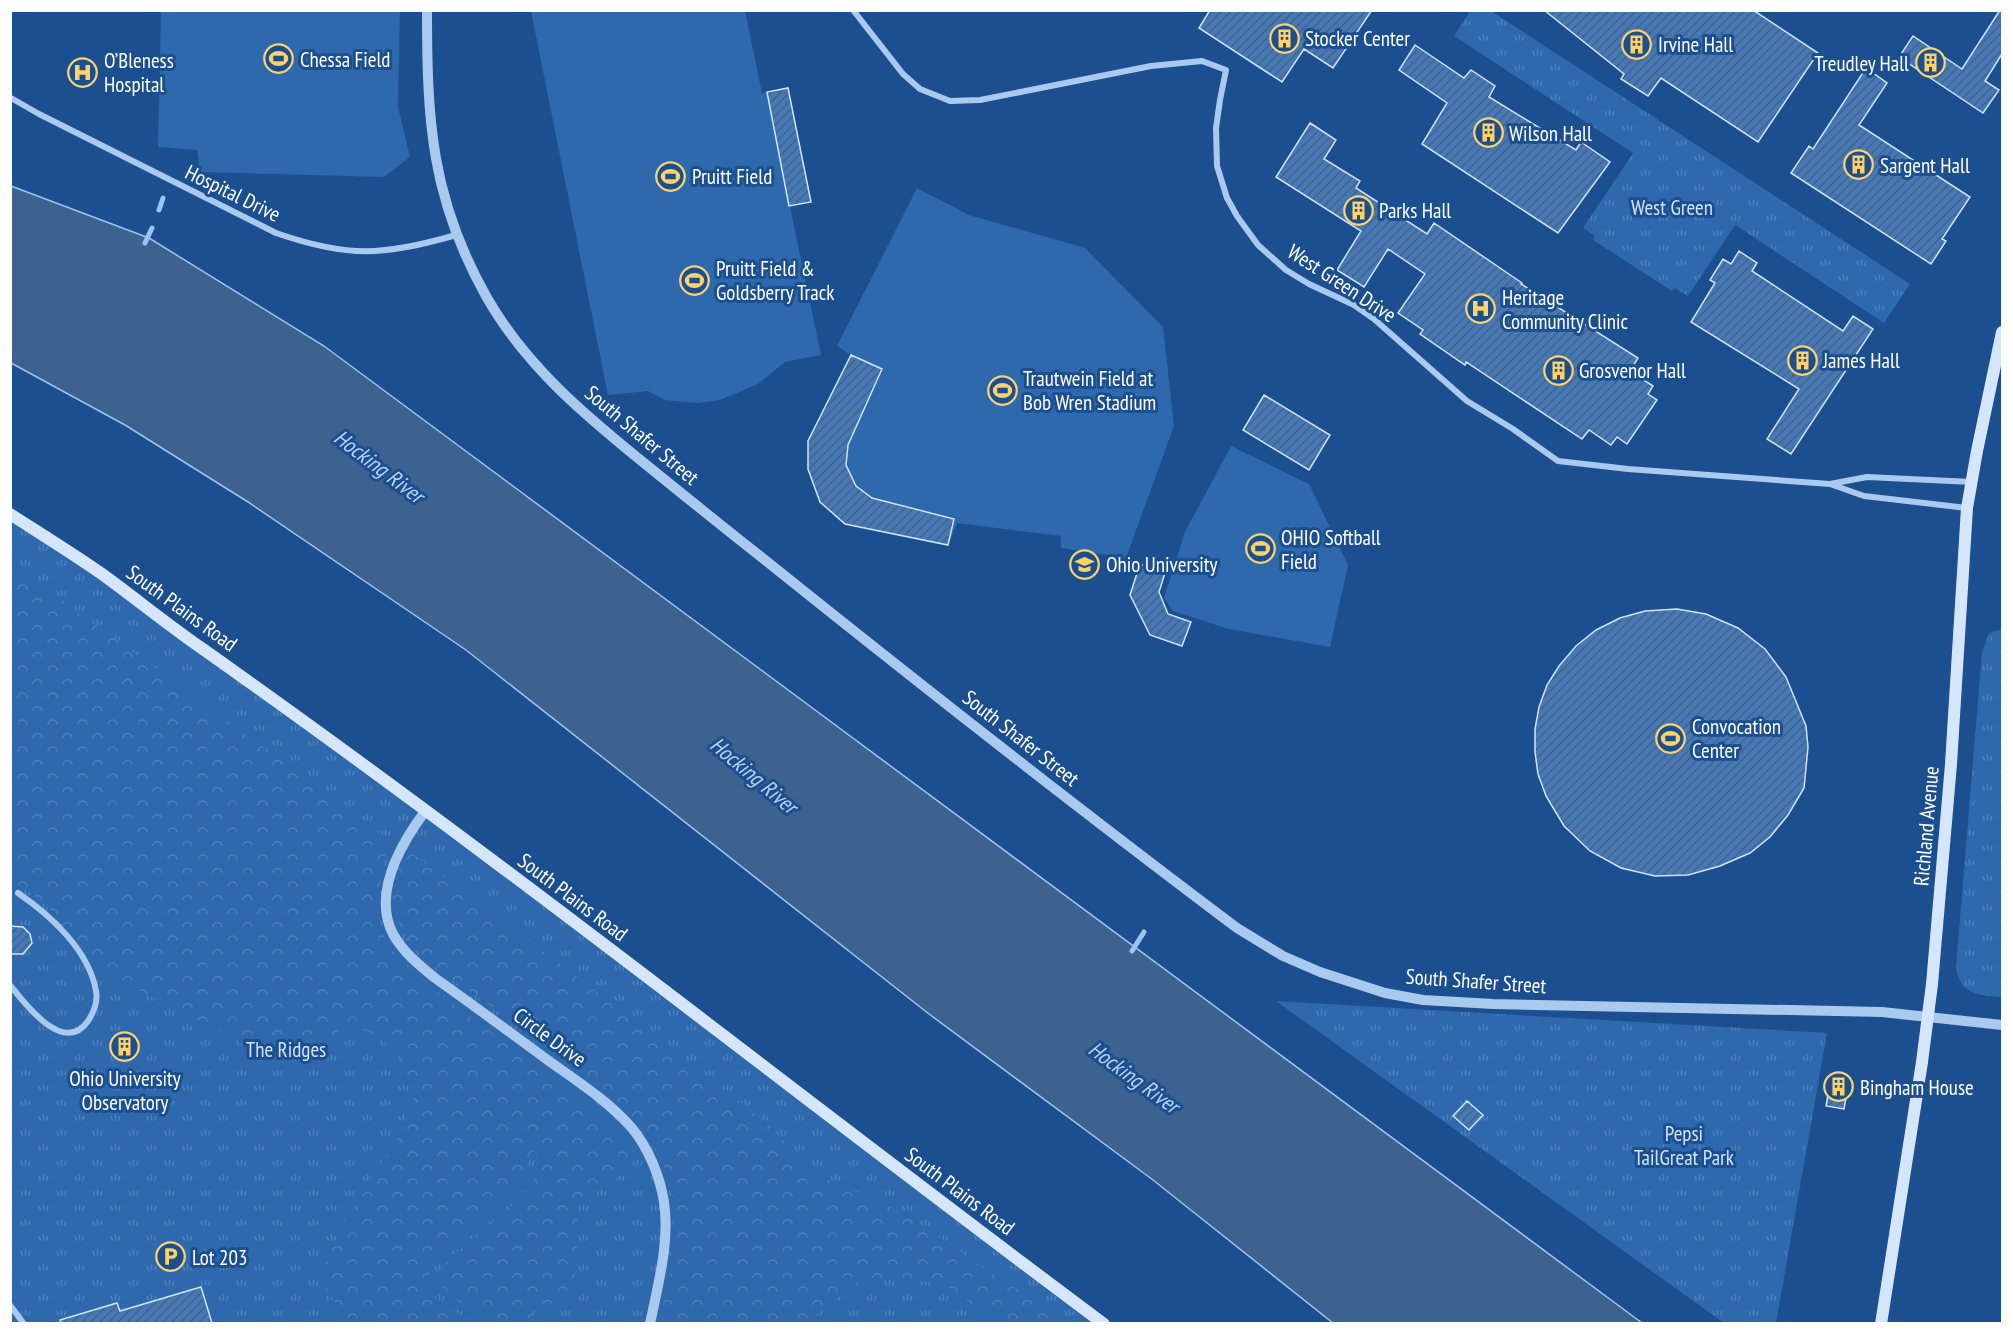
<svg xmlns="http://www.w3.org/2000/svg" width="2013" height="1334" viewBox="0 0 2013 1334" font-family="'PT Sans Narrow',sans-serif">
<defs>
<pattern id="grass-tufts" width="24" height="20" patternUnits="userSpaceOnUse" patternTransform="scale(1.5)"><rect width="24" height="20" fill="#2e69ad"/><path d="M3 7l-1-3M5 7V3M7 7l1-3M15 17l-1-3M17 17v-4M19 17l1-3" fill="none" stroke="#4d80b9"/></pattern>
<pattern id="forest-crowns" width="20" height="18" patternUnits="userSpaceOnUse" patternTransform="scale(1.5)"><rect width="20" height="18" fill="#2e69ad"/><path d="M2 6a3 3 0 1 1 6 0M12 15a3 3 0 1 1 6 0" fill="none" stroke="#4d80b9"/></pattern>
<pattern id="building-hatch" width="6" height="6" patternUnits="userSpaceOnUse" patternTransform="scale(1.5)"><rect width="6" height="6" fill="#4478b7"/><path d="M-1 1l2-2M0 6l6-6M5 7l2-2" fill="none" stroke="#486282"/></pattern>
</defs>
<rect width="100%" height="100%" fill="#1b4f8f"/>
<path fill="url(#grass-tufts)" d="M1471 10 1491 11 1910 284 1884 323 1735 225 1688 296 1675 288 1672 291 1593 240 1595 236 1583 228 1633 153 1454 36Z
M10 514 100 572 1104 1323H11Z
M2002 629V997C1978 995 1960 995 1956 967L1982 653 1989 633Z
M1276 1001 1827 1033 1776 1323H1724Z"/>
<path fill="url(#forest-crowns)" d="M11 563 381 833 388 842C383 873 371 905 384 936 394 959 416 974 434 989 472 1020 513 1047 552 1076 576 1095 606 1113 625 1138 629 1144 632 1152 636 1158L611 1184 578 1200 576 1273 561 1303 530 1304 533 1323C507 1324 486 1315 463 1304 453 1299 439 1289 440 1277 443 1250 519 1210 533 1183 538 1174 539 1161 536 1152H531C529 1161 527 1170 522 1178 508 1200 472 1223 451 1242 446 1247 439 1253 435 1258 425 1273 428 1293 441 1304 452 1314 469 1318 483 1323H359L344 1316 324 1286 327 1254 367 1184 400 1136 415 1097 397 1050 358 1025 338 1031 329 1054 268 1059 222 1032 137 990 93 964 51 910 25 888 11 882Z
M407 850 538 947 761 1118 816 1174 901 1212 1067 1323H997L942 1282 863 1279 804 1323H660C675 1233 694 1176 620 1104 576 1070 532 1036 488 1004 458 982 419 962 401 929 387 903 393 875 407 850Z"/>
<path fill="#2e69ad" d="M161 11H400L398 107 410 157 384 177 200 172 197 150 158 147Z
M531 11H745L762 93 788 88 811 202 790 207 821 355 785 362 758 384 720 400 698 403 665 400 648 391 608 395Z
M917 188 969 215 1085 248 1163 327 1174 426 1126 558 1061 548V536L957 523 948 545 845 524 820 502 808 469V441L851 355 837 346Z
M1231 446 1309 484 1348 565 1330 647 1229 629 1173 611 1164 598 1185 532Z"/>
<path fill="#3c6290" stroke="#9cc4f0" stroke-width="1.5" d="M11 186 149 238 324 346 1642 1323H1333L1153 1180 929 1014 466 650 248 502 125 425 11 363Z"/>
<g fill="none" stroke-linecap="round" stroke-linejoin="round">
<path stroke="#9cc4f0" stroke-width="5" d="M159 210 163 198
M145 243 152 228
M1132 951 1144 932"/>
</g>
<path fill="url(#building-hatch)" stroke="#cfe3fa" stroke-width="1.5" d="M1210 10H1372L1333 68 1304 49 1282 82 1199 28Z
M1544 10H1753L1818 53 1758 142 1661 78 1648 96 1621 79 1624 74Z
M2000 10H2002V54L1985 81 1999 90 1983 113 1899 57 1913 36 1962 69Z
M1415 45 1464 78 1471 70 1495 86 1489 97 1576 150 1581 142 1610 162 1558 233 1422 144 1447 103 1399 70Z
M1866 68 1887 83 1859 125 1970 197 1942 239 1946 241 1931 264 1791 173 1809 146 1813 149Z
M788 88 811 202 789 206 767 92Z
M1310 123 1336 140 1324 159 1360 181 1356 188 1427 234 1434 223 1522 283 1521 284 1638 358 1630 371 1653 386 1648 394 1657 400 1627 444 1617 437 1611 445 1589 430 1582 439 1466 362 1465 365 1420 334 1423 330 1398 313 1425 274 1388 249 1364 287 1337 270 1361 231 1276 177Z
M1739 251 1757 263 1752 271 1843 331 1853 316 1873 329 1791 454 1767 439 1799 389 1691 322 1715 283 1710 280 1723 259 1731 264Z
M851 355 882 369 848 445 846 465 856 486 872 498 954 519 948 545 845 524 820 502 808 469V441Z
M1264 395 1330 435 1309 470 1243 430Z
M1140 564 1165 573 1159 592 1168 614 1191 622 1182 646 1150 635 1130 595Z
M1677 609 1706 614 1738 628 1765 649 1786 677 1806 726 1808 747 1804 788 1788 815 1770 837 1750 853 1720 866 1688 875 1655 876 1621 868 1590 851 1564 826 1546 796 1538 774 1535 752V729L1539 707 1547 685 1559 666 1576 646 1596 630 1620 618 1645 611Z
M10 926 23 927 30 934 32 943 23 954H10Z
M122 1040H127L134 1046 133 1052 129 1056H117L112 1050Z
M1831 1077 1849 1081 1844 1109 1826 1106Z
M1467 1101 1483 1115 1469 1130 1453 1116Z
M201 1287 212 1323H61L60 1320 117 1303 120 1311Z"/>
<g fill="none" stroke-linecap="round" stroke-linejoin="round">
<path stroke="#a9c9ee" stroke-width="6" d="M853 10 903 74 920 89 950 101 980 100 1151 66 1202 61 1226 70 1220 100 1216 128 1217 166 1227 198 1237 216 1258 245 1286 270 1309 284 1354 305 1374 319 1467 401 1513 429 1558 461 1628 469 1830 484 1867 477 1972 482
M11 98 39 114 276 233C348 258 384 256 456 235
M1830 484 1864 496 1967 508
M10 985C25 1004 64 1056 88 1021 94 1012 98 1002 96 991 89 950 50 915 18 893
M10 1305 24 1324"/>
<path stroke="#a9c9ee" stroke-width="10" d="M427 10C427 121 431 198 486 296 526 367 587 417 649 467 686 497 723 527 760 556 917 682 1076 807 1237 928L1283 956 1320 972 1385 993 1423 1000 1493 1004 1882 1012 2002 1025
M426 810C402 842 372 893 393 934 403 952 419 965 435 978 473 1005 511 1033 549 1061 577 1081 608 1101 631 1127 648 1147 660 1176 664 1202 670 1242 658 1284 650 1324"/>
<path stroke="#d6e6fa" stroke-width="12" d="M10 514C41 534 72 553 102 574 135 598 167 624 200 647 508 864 802 1099 1104 1324
M1881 1324 1922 1062 1932 984 1951 764 1967 508 1977 451 2002 332"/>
</g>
<defs>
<symbol id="building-ring" viewBox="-11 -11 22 22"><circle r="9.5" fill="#1b4f8f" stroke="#ffd166" stroke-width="1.5"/><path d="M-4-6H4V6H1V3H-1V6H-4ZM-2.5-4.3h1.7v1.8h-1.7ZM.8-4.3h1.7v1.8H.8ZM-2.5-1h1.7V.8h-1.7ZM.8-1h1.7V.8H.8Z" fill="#ffd166"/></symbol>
<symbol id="stadium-ring" viewBox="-11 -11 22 22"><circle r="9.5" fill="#1b4f8f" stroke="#ffd166" stroke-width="1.5"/><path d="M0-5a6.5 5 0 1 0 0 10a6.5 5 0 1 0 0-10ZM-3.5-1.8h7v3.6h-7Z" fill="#ffd166"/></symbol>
<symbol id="hospital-ring" viewBox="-11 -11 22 22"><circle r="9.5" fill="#1b4f8f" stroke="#ffd166" stroke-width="1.5"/><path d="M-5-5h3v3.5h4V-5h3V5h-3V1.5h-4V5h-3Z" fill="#ffd166"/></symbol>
<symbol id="university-ring" viewBox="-11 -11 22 22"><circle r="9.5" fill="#1b4f8f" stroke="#ffd166" stroke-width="1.5"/><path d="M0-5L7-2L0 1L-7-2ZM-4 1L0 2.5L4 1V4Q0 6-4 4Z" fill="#ffd166"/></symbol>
<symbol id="parking-ring" viewBox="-11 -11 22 22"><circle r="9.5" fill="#1b4f8f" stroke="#ffd166" stroke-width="1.5"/><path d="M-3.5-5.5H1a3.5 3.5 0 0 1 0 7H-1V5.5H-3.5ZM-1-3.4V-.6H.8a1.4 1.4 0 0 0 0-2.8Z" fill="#ffd166"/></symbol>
</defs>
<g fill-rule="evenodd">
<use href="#building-ring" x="1268" y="22" width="33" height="33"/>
<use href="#building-ring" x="1620" y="28" width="33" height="33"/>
<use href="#stadium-ring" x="262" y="42" width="33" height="33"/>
<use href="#building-ring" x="1914" y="46" width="33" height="33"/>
<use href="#hospital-ring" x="66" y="56" width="33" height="33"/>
<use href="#building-ring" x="1472" y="116" width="33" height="33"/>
<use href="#building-ring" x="1842" y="148" width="33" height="33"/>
<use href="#stadium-ring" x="654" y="160" width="33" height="33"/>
<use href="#building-ring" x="1342" y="194" width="33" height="33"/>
<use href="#stadium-ring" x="678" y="264" width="33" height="33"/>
<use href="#hospital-ring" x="1464" y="292" width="33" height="33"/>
<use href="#building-ring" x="1786" y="344" width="33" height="33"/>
<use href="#building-ring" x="1542" y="354" width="33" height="33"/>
<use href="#stadium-ring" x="986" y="374" width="33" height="33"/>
<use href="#stadium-ring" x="1244" y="532" width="33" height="33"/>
<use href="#university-ring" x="1068" y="548" width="33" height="33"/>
<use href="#stadium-ring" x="1654" y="722" width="33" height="33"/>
<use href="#building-ring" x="108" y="1030" width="33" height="33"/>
<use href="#building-ring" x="1822" y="1070" width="33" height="33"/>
<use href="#parking-ring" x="154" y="1240" width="33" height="33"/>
</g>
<g text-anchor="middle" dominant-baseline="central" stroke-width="6" stroke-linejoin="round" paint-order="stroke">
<g font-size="21" fill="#fff" stroke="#1b4f8f" text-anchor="start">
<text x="1305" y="38">Stocker Center</text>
<text x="1658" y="44">Irvine Hall</text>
<text x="300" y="59">Chessa Field</text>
<text x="104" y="60">O’Bleness<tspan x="104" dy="24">Hospital</tspan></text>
<text x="1909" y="63" text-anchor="end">Treudley Hall</text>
<text x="1509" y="133">Wilson Hall</text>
<text x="1880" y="165">Sargent Hall</text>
<text x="692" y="176">Pruitt Field</text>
<text x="1379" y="210">Parks Hall</text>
<text x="716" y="268">Pruitt Field &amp;<tspan x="716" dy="24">Goldsberry Track</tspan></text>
<text x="1502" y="297">Heritage<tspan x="1502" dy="24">Community Clinic</tspan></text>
<text x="1823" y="360">James Hall</text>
<text x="1579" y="370">Grosvenor Hall</text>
<text x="1023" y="378">Trautwein Field at<tspan x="1023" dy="24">Bob Wren Stadium</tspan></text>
<text x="1281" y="537">OHIO Softball<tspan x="1281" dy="24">Field</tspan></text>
<text x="1106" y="564">Ohio University</text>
<text x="1692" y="726">Convocation<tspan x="1692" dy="24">Center</tspan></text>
<text x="125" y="1078" text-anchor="middle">Ohio University<tspan x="125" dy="24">Observatory</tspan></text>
<text x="1860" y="1087">Bingham House</text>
<text x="192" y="1257">Lot 203</text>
</g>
<g font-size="21" fill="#fff" stroke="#1b4f8f">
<text transform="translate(233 193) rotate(26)">Hospital Drive</text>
<text transform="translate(1342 283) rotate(33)">West Green Drive</text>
<text transform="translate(642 435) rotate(40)">South Shafer Street</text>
<text transform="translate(182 608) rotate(36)">South Plains Road</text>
<text transform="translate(1021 738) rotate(38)">South Shafer Street</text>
<text transform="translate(1926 826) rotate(-85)">Richland Avenue</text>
<text transform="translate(573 897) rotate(37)">South Plains Road</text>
<text transform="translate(1476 981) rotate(4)">South Shafer Street</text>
<text transform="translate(550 1037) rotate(36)">Circle Drive</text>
<text transform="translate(960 1191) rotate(37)">South Plains Road</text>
</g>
<g font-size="21" fill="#cfe3fa" stroke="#1b4f8f">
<text x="1672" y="207">West Green</text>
<text x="286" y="1049">The Ridges</text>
<text x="1684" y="1133">Pepsi<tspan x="1684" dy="24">TailGreat Park</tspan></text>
</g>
<g font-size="22" font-style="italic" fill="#b5d3f5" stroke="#1b4f8f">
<text transform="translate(379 466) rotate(37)">Hocking River</text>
<text transform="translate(754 775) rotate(40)">Hocking River</text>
<text transform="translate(1134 1077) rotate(36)">Hocking River</text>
</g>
</g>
<rect width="2013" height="1334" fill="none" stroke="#ffffff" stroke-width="24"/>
</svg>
